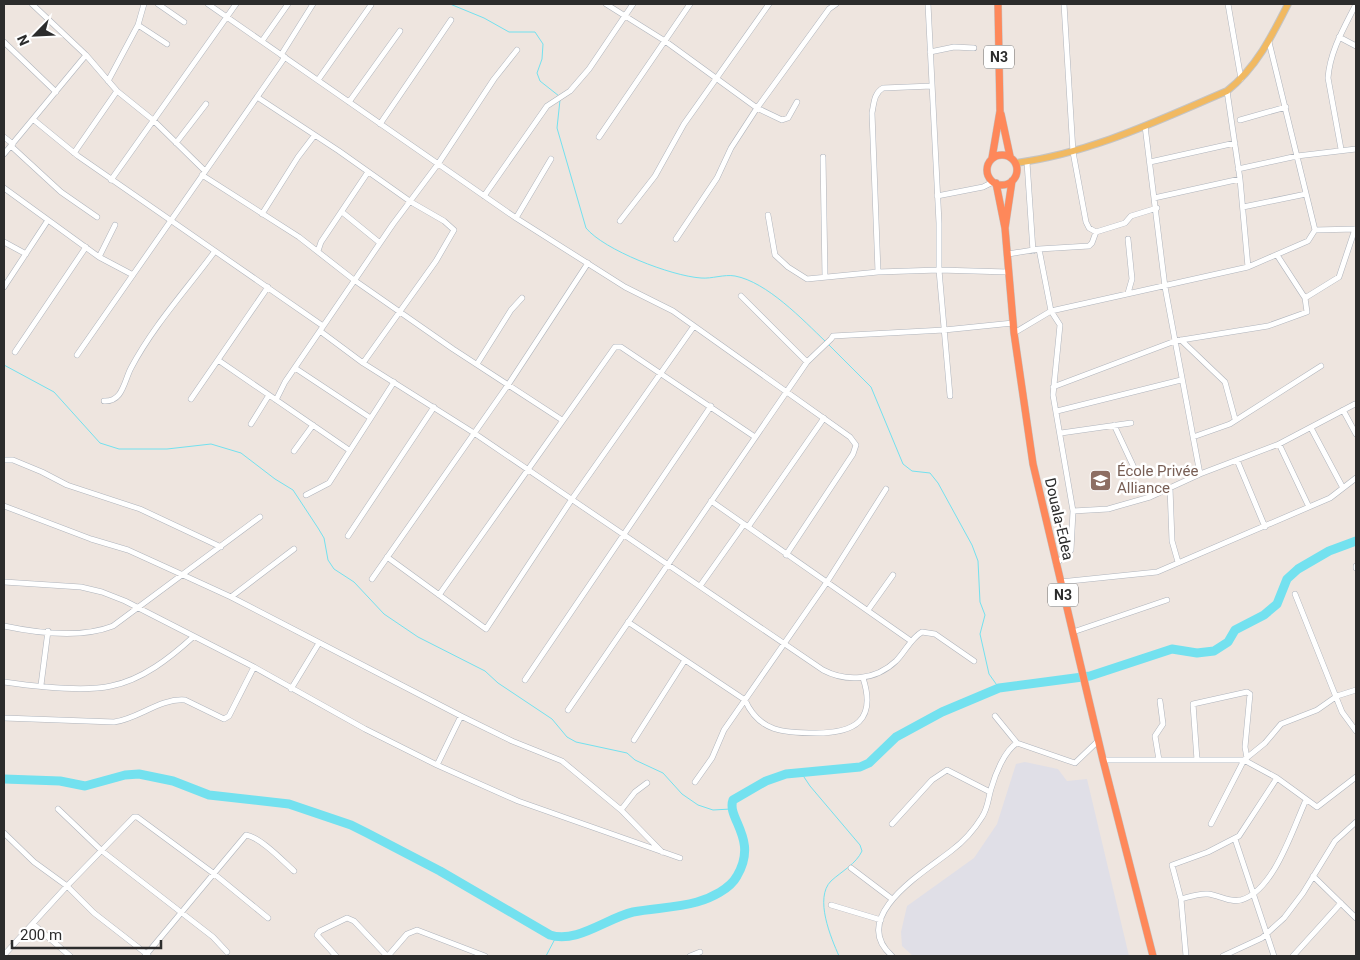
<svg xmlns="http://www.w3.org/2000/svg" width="1360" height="960" viewBox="0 0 1360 960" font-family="Roboto,sans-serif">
<rect width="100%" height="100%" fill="#eee5df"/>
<path fill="#e0dfe7" d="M1025 762 1058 769 1067 781 1087 779 1129 956H913L902 946 901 932 907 906 974 858 997 824 1016 764Z"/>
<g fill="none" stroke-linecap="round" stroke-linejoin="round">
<path stroke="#73e1ef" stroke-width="1" d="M450 4 484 18 509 32H535L543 44 542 59 537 73 540 81 559 96
M560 100 557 128 586 228C604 250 671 276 701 278 712 279 724 274 735 276 767 282 803 320 825 341
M828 344 871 387 903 464 912 471 930 473 938 483 972 545 978 561 980 602 985 615 980 634 989 674 999 688
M4 365 54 392 100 443 119 449H167L211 444 241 453 275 479 293 490 318 528 324 538 328 560 334 569 354 582 384 614 418 637 485 671 498 683 552 719 567 737 576 742 627 753 635 760 663 773 682 794 698 805 713 810 731 809
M800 771 810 786 860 845 862 851C856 864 842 871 831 881 814 898 831 938 839 956
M546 956 556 937"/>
<path stroke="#73e1ef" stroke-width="9" d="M4 779 60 781 85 786 125 775 139 774 173 781 209 795 289 804 351 825 367 833 440 871 550 935C576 944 607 918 633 912 653 908 676 908 697 902 711 898 730 889 737 876 759 839 726 818 733 800L766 781 786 774 860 767 869 763 896 737 942 712 999 688 1090 676 1172 649 1197 653 1214 651 1228 642 1235 630 1264 615 1277 604 1287 579 1298 569 1329 551 1356 541"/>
<defs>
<path id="minor" d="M158 4 184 22
M208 4 516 218 625 287 673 311 850 437 856 445 853 454 786 555
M606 4 665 41 757 108 782 120 788 118 797 102
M928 4 939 223V270L950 396
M1064 4 1073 152 1086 222 1089 228 1096 232 1125 223 1131 216 1157 208
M1228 4 1241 79
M138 25 167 44
M1339 37 1356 46
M262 41 288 4
M4 42 56 92
M1269 42 1315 230
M930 52 954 47 974 48
M86 55 117 91 153 120 205 171
M281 55 313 4
M318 80 371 5
M108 81 138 25 144 4
M1227 91 1240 179 1248 267
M257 97 339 151 411 202 444 221 454 230 436 261 363 363
M349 102 400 31
M34 120 78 156 323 326
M1240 120 1286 107
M380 124 451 20
M1145 126 1165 287 1200 474
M4 137 13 144
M599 137 690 4
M176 143 206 104
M11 146 61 192 97 217
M1341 149 1328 78C1330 51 1344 28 1356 4
M74 153 117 91
M4 154 86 55 32 4
M823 157 825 276
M1027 162 1033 251
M1150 162 1235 143
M1238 169 1297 156 1356 149
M202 175 299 237 354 280 453 349 562 420
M111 180 236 4
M4 188 99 257 133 275
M484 196 547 106 570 91 589 69 633 4
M937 196 983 187 993 182
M1154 198 1240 179
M1243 207 1306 194
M342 212 380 243
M262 214 298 157 314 136
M768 215 775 255 788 267 807 279 878 272 939 270 1008 272
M516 218 551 159
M620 221 655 176 684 124 769 4
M676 239 717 178 731 148 757 108 829 9 836 4
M4 242 26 254
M1039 249 1089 246 1092 243 1096 232
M318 251 321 242 368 172
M1008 254 1039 249 1051 311 1060 325 1053 395 1073 511 1071 550 1056 564
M99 257 115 225
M878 272 872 113C874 103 874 93 883 88L932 86
M4 287 48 220
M1128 293 1132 279 1128 239
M741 296 807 362
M1305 298 1339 277 1355 229
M320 331 363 363 474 433 823 670C846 682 875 681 896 661 905 652 911 638 922 632L935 634 974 661
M1014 333 1051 311 1248 267 1308 241 1315 230 1356 229
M1181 340 1225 382 1235 419
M15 352 86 247
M77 355 285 57
M218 360 349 450
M477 364 511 310 522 298
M295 368 369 417
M1053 387 1175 341 1268 326 1307 312 1305 298 1277 255
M191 399 268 287
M276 400 285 382 393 224 438 164 494 79 517 50
M104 401C123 402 124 381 131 368 153 326 187 289 215 251
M1343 410 1356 434
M1057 411 1181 380
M251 424 269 395
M1114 425 1137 474
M1311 428 1343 488
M1061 433 1131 423
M1193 437 1230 424 1321 366
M1279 444 1309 507
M294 451 313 425
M4 460H13L42 472 67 485 140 509 221 547
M1237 460 1265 527
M1170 488 1172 541 1178 562
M306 495 329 483 394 382
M711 501 911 641
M4 506 91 539 128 550 183 575 231 597 461 716 512 741 562 761 621 810 662 852
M1073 511 1108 509 1150 497 1200 474 1279 444 1355 404
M748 527 824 418
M348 536 434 407
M387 557 486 629 572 499 694 326
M1356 566V568
M372 579 508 385 588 263
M4 582 81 587 102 592 125 601 254 667 365 729 437 765 518 801 680 858
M1060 582 1157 572 1330 498 1356 478
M700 586 744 524
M1295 594 1342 712 1356 731
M439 595 615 347H621L755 437
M231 597 294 549
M868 610 893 575
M628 622 745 700C759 732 784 733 816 733 854 733 877 721 863 678
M4 626C37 633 80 639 113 626L260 517
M1073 632 1167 600
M525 680 711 406
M4 682C32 686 84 692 111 686 142 680 170 658 193 637
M41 685 48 631
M291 689 319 643
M568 710 807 362 831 339 833 336 944 330 1013 323
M995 716 1017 743 1075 763 1098 741
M4 718 114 722C138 719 160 698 185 700L224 719 229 716 254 667
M634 740 685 660
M1103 760H1244L1277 778 1317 807 1356 777
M1159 760 1155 736 1163 724 1160 701
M1197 760 1193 704 1247 692 1250 694 1245 747 1247 758
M437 765 461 716
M695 782 712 758 724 730 827 582 886 489
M58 809 102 851 213 937 227 952
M621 810 635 792 647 783
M892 824 932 780 947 770 990 792
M1211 824 1244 760 1265 743 1281 724 1317 710 1337 696 1356 690
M4 833 34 862 67 886 94 913 148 955
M1235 839 1274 956
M851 868 892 899
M1313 876 1356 918
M1181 899 1172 865 1208 852 1239 836 1277 778
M831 905 881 920
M33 924 70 956
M4 955 67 886 134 817H137L213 873 268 918
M145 956 246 835C260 837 283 861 294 871
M336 956 317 935 320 931 347 918 354 921 387 956
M388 956 407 934 417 930 485 956
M690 956 700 952
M892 956C848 917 924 872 951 851 963 842 974 830 982 817 988 808 988 799 991 789 995 775 1004 751 1017 743
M1186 956 1181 899C1189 897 1199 893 1208 894 1218 895 1231 903 1241 900 1274 891 1293 828 1306 800
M1223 956 1262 938 1284 918 1303 893 1335 841 1356 822
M1293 956 1341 903"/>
<path id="major" d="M1016 163C1091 153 1159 120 1227 91 1256 68 1272 36 1288 4"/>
<path id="highway" d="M1001 114 1010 156
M987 170a15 15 0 1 1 30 0a15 15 0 1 1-30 0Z
M992 158 1000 111 998 4
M996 183 1005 228 1014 333 1033 464 1103 760 1153 956
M1005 228 1012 181"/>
</defs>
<use href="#minor" stroke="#afb4bc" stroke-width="6"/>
<use href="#major" stroke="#c4c4c4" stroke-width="8"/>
<use href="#highway" stroke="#c4c4c4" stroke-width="8"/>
<use href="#minor" stroke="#fff" stroke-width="5"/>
<use href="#major" stroke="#f1b961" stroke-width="6"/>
<use href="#highway" stroke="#fe885a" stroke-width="7"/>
</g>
<defs>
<symbol id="school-square" viewBox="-11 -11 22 22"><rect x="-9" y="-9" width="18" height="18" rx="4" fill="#8d6e63" stroke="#fff"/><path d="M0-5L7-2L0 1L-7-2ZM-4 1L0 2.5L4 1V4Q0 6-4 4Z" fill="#fff"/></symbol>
</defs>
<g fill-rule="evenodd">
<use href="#school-square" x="1088" y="468" width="25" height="25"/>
</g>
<g text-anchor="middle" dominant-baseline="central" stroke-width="5" stroke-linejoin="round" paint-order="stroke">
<g fill="#fff" stroke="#6b6b6b" stroke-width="1">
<rect x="984" y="45.5" width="30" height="23" rx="4"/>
<rect x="1048" y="583.5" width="30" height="23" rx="4"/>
</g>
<g font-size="14" font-weight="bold" fill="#2c2c2c">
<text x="999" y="57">N3</text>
<text x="1063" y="595">N3</text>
</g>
<g font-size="15" fill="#785e54" stroke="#fff" text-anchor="start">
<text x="1117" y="471">École Privée<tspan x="1117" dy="17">Alliance</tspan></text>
</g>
<g font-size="15" fill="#2c2c2c" stroke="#fff">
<text transform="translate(1059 519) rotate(77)">Douala-Edea</text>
</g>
</g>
<rect width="1360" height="960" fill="none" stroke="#2c2c2c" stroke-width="10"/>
<g transform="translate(35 35) rotate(246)" stroke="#ffffff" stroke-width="4" paint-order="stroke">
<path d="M0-4L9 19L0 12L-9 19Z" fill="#2c2c2c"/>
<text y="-8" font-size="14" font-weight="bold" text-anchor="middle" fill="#2c2c2c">N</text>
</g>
<path d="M12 940v8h149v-8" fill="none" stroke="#2c2c2c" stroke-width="2.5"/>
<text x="20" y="940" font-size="15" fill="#2c2c2c" stroke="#ffffff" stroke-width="4" paint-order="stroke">200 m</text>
</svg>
